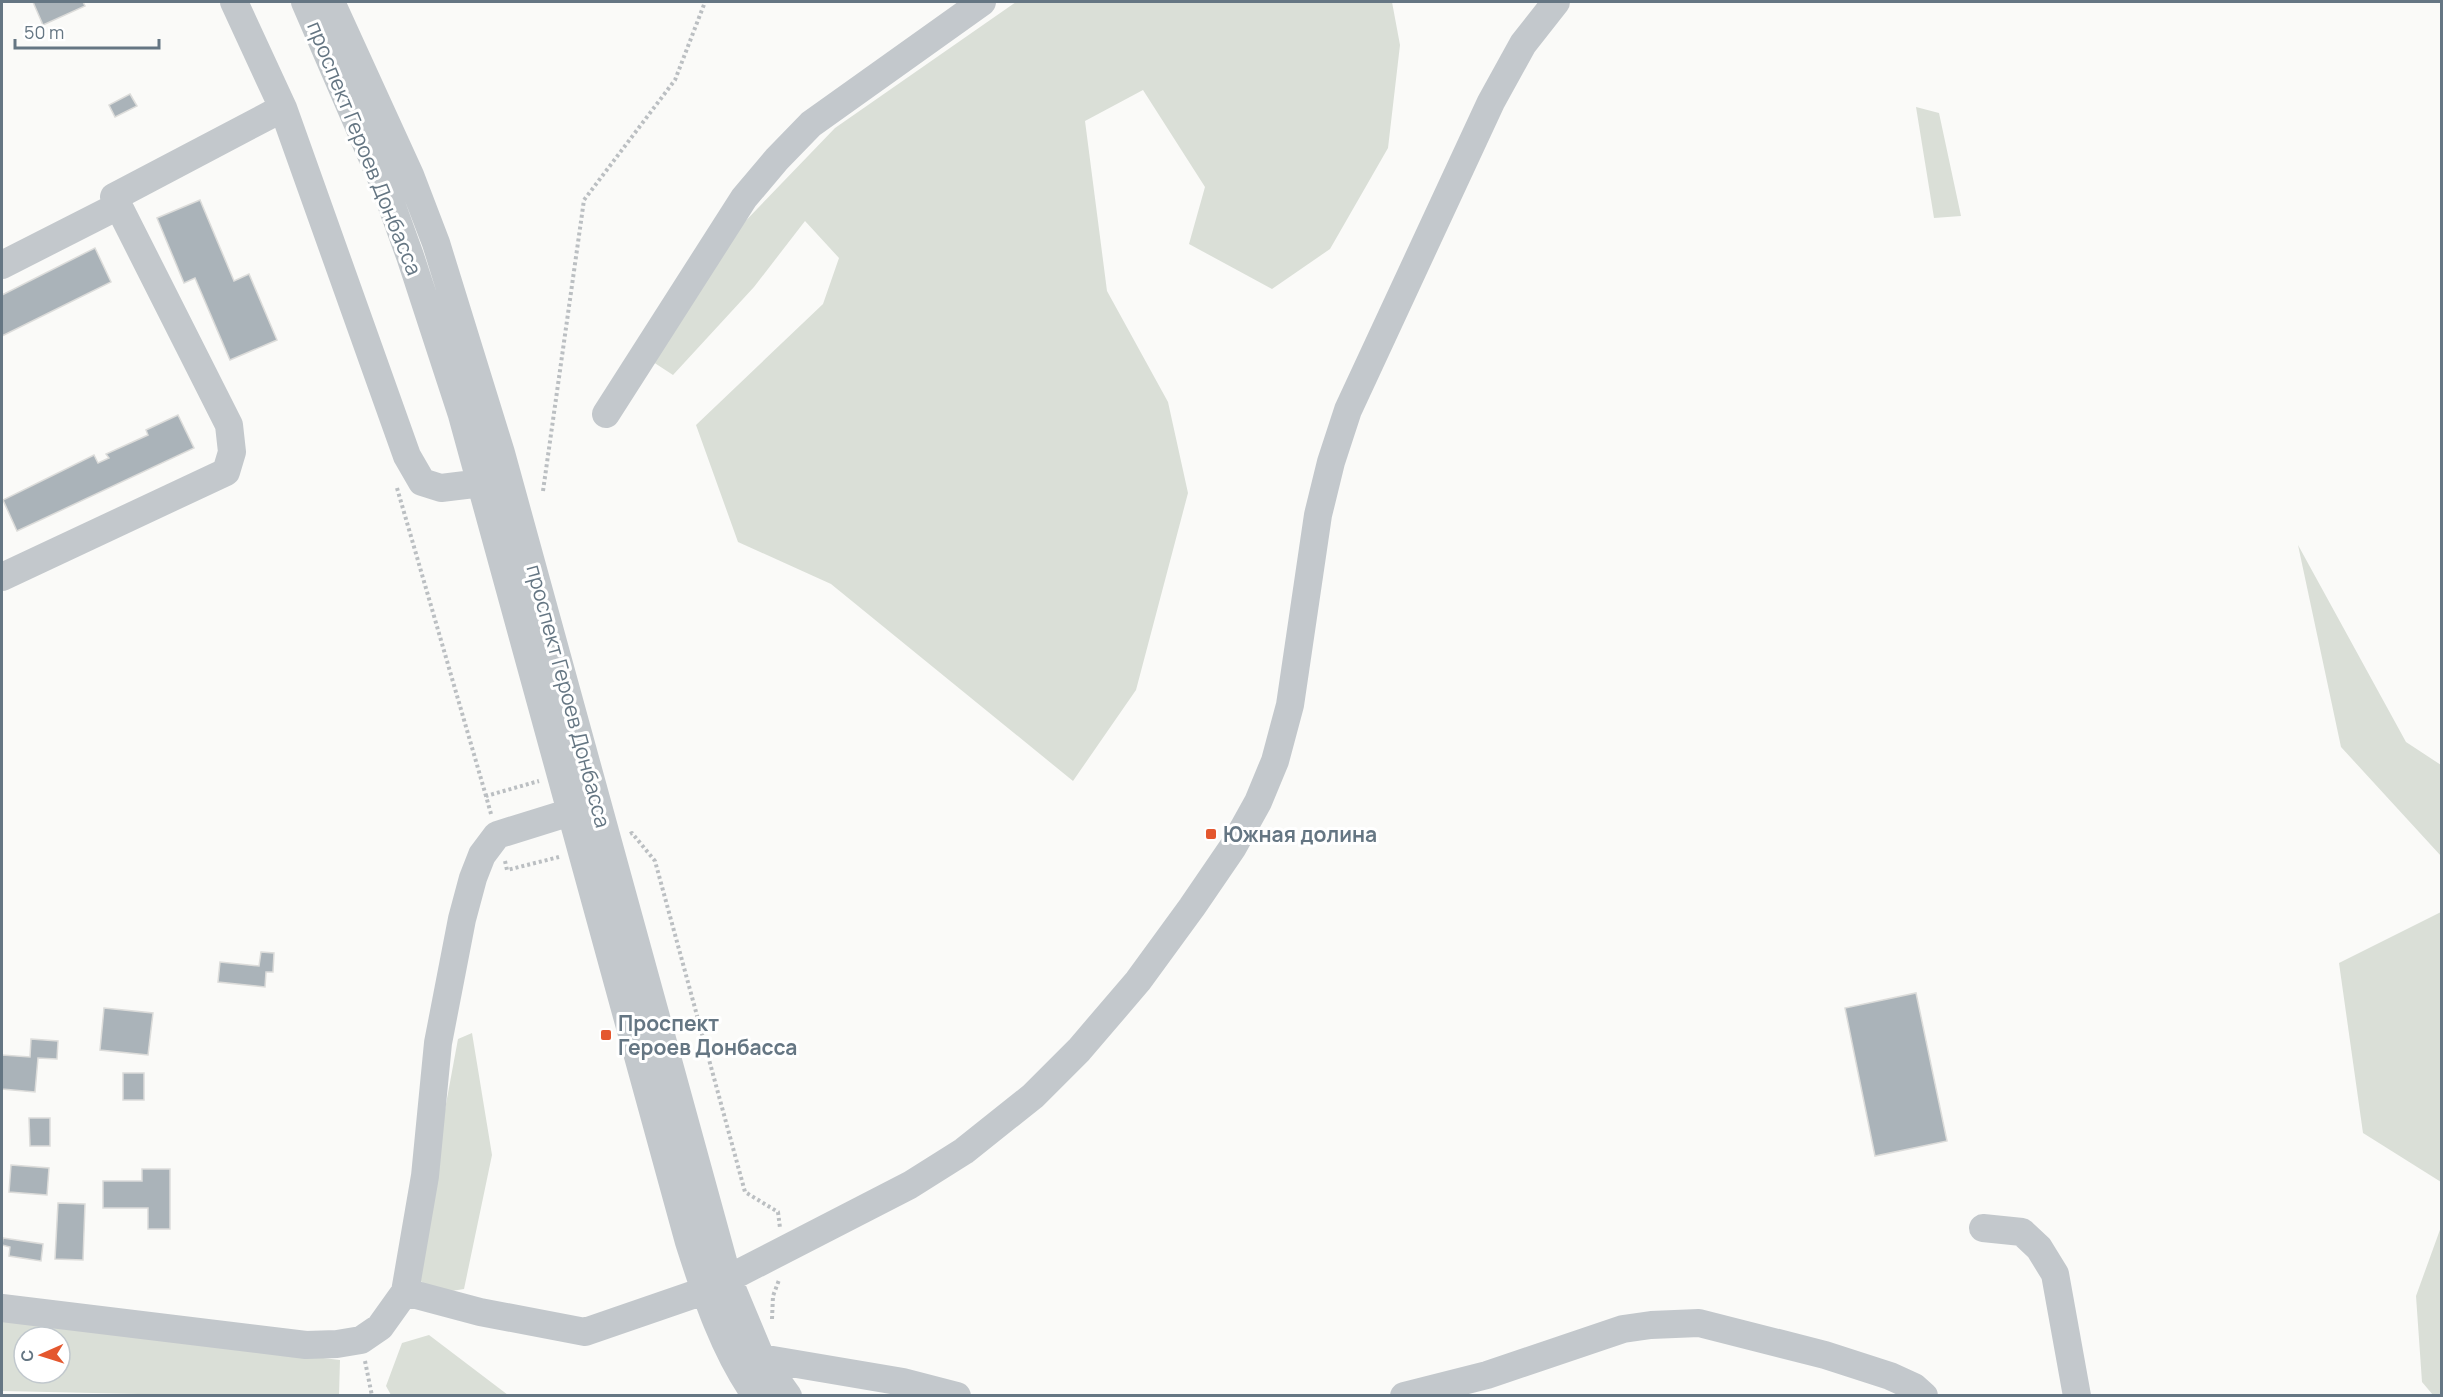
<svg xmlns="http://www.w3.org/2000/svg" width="2443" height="1397" viewBox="0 0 2443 1397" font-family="Manrope,sans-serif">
<rect width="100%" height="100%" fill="#fafaf8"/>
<path fill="#dadfd7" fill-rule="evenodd" d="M1016 2H1392L1400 45 1388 148 1330 249 1272 289 1189 244 1205 187 1143 90 1085 121 1107 291 1168 402 1188 493 1136 690 1073 781 831 584 738 542 696 425 823 304 839 258 805 221 754 287 673 375 647 358 733 234 835 128Z
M1916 107 1939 113 1961 216 1934 218Z
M2298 545 2406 742 2441 765V856L2341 747Z
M2441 912V1182L2363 1133 2339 963Z
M472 1033 492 1155 464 1289 439 1293 414 1277 458 1039Z
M2441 1227V1395H2433L2422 1382 2416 1296Z
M2 1320 340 1360 339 1395H184L2 1391ZM24 1337H60V1373H24Z
M429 1335 508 1395H391L386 1386 402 1343Z"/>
<path fill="#aab3b9" stroke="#dcdcda" stroke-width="1.5" d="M33 2H83L85 6 43 25Z
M130 94 137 106 115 117 109 105Z
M200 200 234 281 249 274 277 340 230 360 195 278 184 283 157 218Z
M95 248 111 282 2 336V295Z
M178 415 194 448 17 531 3 500 94 455 98 463 109 458 106 454 148 435 146 430Z
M261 952 274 953 273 972H266L265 987 218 982 220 962 259 966Z
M1916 993 1947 1141 1875 1156 1845 1008Z
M104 1008 153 1013 148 1055 100 1050Z
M31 1039 58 1041 57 1059 38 1058 35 1092 2 1089V1055L30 1057Z
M123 1073H144V1100H123Z
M29 1118H50V1146H30Z
M11 1165 49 1168 47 1195 9 1192Z
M142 1169H170V1229H148V1208H103V1181H142Z
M58 1203 85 1204 83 1260 55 1259Z
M3 1238 43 1244 41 1261 9 1256 10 1247 2 1245Z"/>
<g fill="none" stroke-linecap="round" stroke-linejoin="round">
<path stroke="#bbbfc2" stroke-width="4" stroke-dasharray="3 3" stroke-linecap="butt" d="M397 488 486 796
M543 491 584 200 675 80 705 2
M491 814 486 796 539 781
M630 834 632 833 655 861 745 1192 778 1212 780 1228
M505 861 507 870 559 857
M772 1319 773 1296 779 1280
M365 1361 372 1396"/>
<path stroke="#c3c8cc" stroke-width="28" d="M234 2 283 108 407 456 422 482 441 488 482 483
M305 2 385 187 410 256 462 415 689 1242C706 1295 723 1349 756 1396
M331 2 410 175 436 243 501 453 728 1279 761 1358 788 1396
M2 265 118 206
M606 414 744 198 777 159 811 124 982 2
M2 577 226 472 232 452 229 425 114 197 283 108
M1983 1228 2022 1232 2039 1248 2055 1274 2077 1396
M405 1292 480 1312 585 1332 704 1291 910 1185 964 1151 1033 1096 1079 1050 1138 981 1192 907 1233 847 1258 802 1275 761 1290 705 1318 515 1331 462 1348 410 1491 102 1523 44 1556 2
M2 1308 306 1345 337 1344 361 1340 380 1327 405 1292 425 1176 438 1043 462 919 473 878 482 855 497 835 571 812
M761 1358 903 1382 957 1396
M1404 1396 1487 1375 1623 1329 1651 1325 1699 1323 1825 1355 1890 1376 1914 1387 1924 1396"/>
</g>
<g fill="#e4572e" stroke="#fff" stroke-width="2">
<rect x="1205" y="828" width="12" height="12" rx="3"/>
<rect x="600" y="1029" width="12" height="12" rx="3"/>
</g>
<g text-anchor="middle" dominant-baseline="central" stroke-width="6" stroke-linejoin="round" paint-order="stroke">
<g font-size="21" fill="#657683" stroke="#fff">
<text transform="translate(365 148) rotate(68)">проспект Героев Донбасса</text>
<text transform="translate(569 696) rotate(75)">проспект Героев Донбасса</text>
</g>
<g font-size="21" font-weight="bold" fill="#657683" stroke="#fff" text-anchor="start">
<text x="1223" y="834">Южная долина</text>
<text x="618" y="1023">Проспект<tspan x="618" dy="24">Героев Донбасса</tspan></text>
</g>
</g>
<rect width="2443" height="1397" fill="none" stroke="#657683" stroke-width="6"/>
<g transform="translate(42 1355) rotate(267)"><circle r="28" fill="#ffffff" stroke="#c1c8cd" stroke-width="1.5"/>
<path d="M0-4.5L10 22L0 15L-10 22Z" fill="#e4572e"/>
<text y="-9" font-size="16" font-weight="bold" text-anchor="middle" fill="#657683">С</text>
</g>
<path d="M15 39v9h144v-9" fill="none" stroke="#657683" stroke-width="3"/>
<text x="24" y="39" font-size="18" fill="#657683" stroke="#ffffff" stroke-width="4.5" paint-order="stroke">50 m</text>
</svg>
